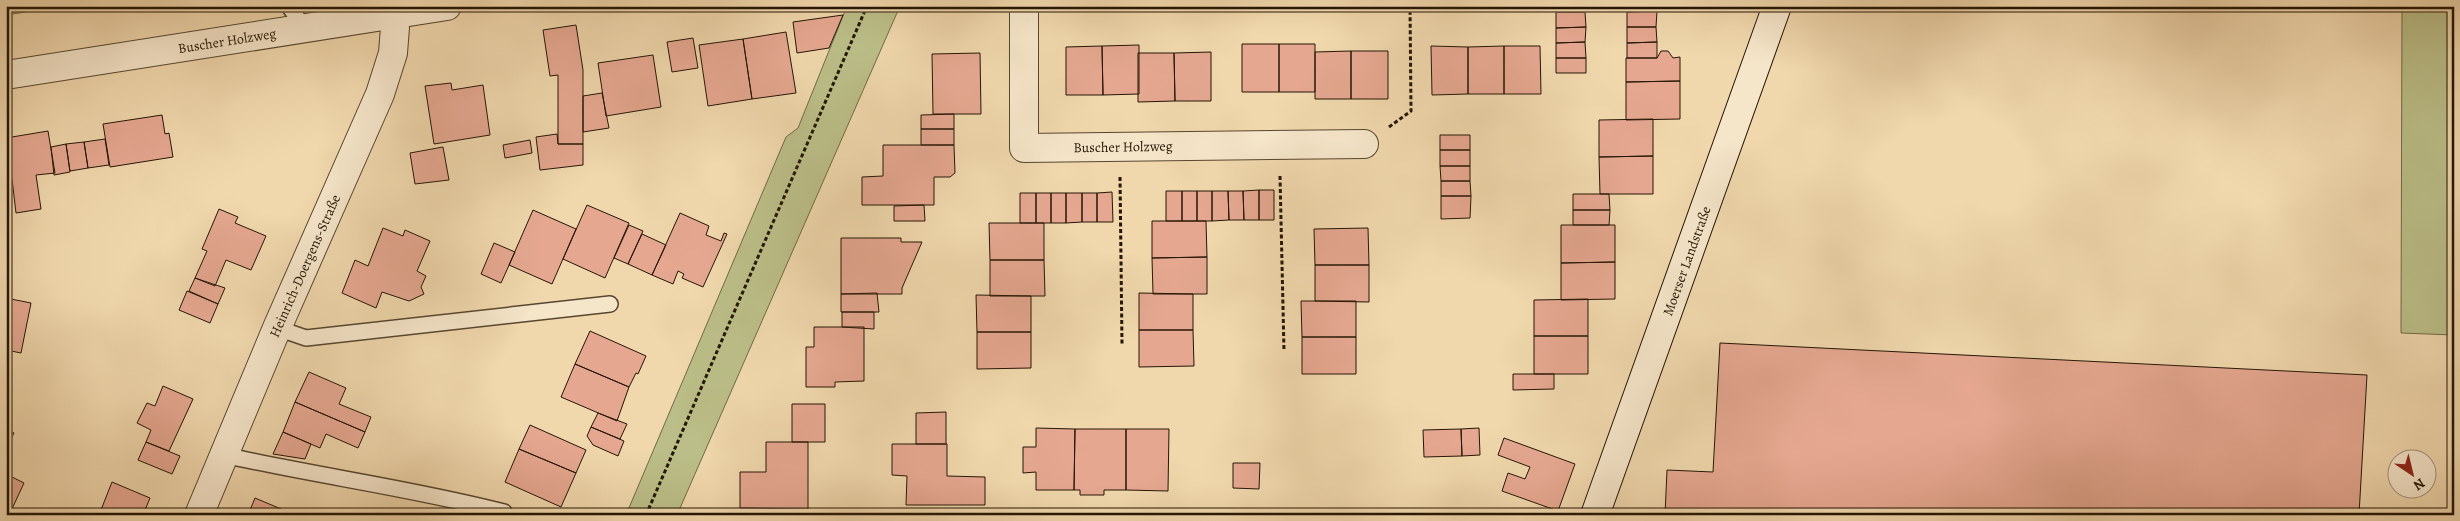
<svg xmlns="http://www.w3.org/2000/svg" width="2460" height="521" viewBox="0 0 2460 521" font-family="Alegreya,serif">
<rect width="100%" height="100%" fill="#f0d7ac"/>
<filter id="stains"><feTurbulence type="fractalNoise" baseFrequency=".004" numOctaves="4"/><feColorMatrix values="0 0 0 0 .2 0 0 0 0 .09 0 0 0 0 .02 0 0 0 .5 -.17"/></filter>
<radialGradient id="worn" r=".72"><stop offset=".6" stop-color="#630" stop-opacity="0"/><stop offset="1" stop-color="#630" stop-opacity=".3"/></radialGradient>
<path fill="#bbbe88" stroke="#706a46" d="M6 6H65L6 15Z
M847 6H900L677 515H626L786 137 798 128Z
M2402 6H2454V335L2401 333Z"/>
<path fill="#e5a790" stroke="#241605" d="M1556 6H1585V12H1556Z
M1627 6H1657V11L1627 12Z
M1657 11 1656 27H1627V12Z
M1556 12H1585L1586 27 1556 28Z
M843 15 829 48 797 53 793 22Z
M576 25 583 70V144H558V75L550 76 543 30Z
M1586 27 1585 42 1556 43V28Z
M1627 27H1656L1657 42 1627 43Z
M786 32 796 93 752 99 743 39Z
M693 38 698 68 672 72 667 42Z
M743 39 752 99 708 106 699 45Z
M1585 42 1586 58H1556V43Z
M1657 42V58H1627V43Z
M1242 44H1279V92H1242Z
M1279 44H1315V92H1279Z
M1139 45V94L1103 95 1102 46Z
M1102 46 1103 95H1066V47Z
M1431 46 1468 47V94L1432 95Z
M1504 46V94H1468V47Z
M1504 46H1540L1541 94H1504Z
M1351 51H1388V99H1351Z
M1351 51V99H1315V52Z
M1661 51H1668L1673 58 1680 57V81L1626 82V58H1657Z
M1211 52V101H1175L1174 53Z
M980 53 981 114H933L932 54Z
M1138 53H1174L1175 101 1138 102Z
M653 55 661 107 606 116 598 63Z
M1556 58H1586V73H1556Z
M1680 81V119L1626 120V82Z
M451 83 452 90 483 85 490 135 434 144 425 86Z
M602 93 609 128 583 132V96Z
M954 114V129H921V115Z
M162 115 165 134 169 133 173 157 110 167 103 124Z
M1653 119V156L1599 157V120Z
M921 129H954V145H921Z
M48 131 55 173 36 175 41 209 16 213 12 179 6 180V138Z
M557 134 558 144H583V165L540 170 536 137Z
M1440 135H1470V150H1440Z
M105 139 109 165 88 168 84 142Z
M530 140 532 153 505 158 503 145Z
M84 142 88 168 70 171 66 144Z
M66 144 70 172 54 175 51 147Z
M883 145H954L955 173 950 177H934V205H862V177L883 176Z
M443 147 449 180 415 184 410 153Z
M1440 150H1470V166H1440Z
M1653 156V194H1600L1599 157Z
M1440 166H1470V181H1441Z
M1441 181H1470L1471 196H1441Z
M1259 190V220H1244L1243 191Z
M1259 190H1274V220H1259Z
M1166 191H1182V221H1166Z
M1182 191H1197V221H1182Z
M1197 191H1212V221H1197Z
M1212 191H1228L1229 220 1212 221Z
M1228 191H1243L1244 220H1229Z
M1112 192 1113 222H1097V193Z
M1020 193H1036V223H1020Z
M1036 193H1051V223H1036Z
M1051 193H1066V223H1051Z
M1066 193H1082V222L1066 223Z
M1082 193H1097V222H1082Z
M1573 194H1609L1610 210H1573Z
M1441 196H1471L1470 218 1441 219Z
M587 205 629 223 605 278 563 259Z
M924 205 925 221H894V206Z
M219 209 238 217 235 223 266 236 251 270 226 260 215 286 195 278 207 251 202 249Z
M533 210 576 229 552 284 509 265Z
M1573 210H1610L1609 225H1573Z
M680 213 709 226 706 235 721 241 724 233 727 234 703 287 682 278 684 274 678 271 673 284 652 275Z
M1152 221H1206L1207 257 1152 258Z
M989 223H1044V260H990Z
M629 225 643 231 628 264 614 258Z
M1561 225H1615V262L1561 263Z
M383 228 403 236 405 230 430 241 417 271 426 276 421 287 424 294 409 301 382 292 376 308 342 293 355 260 368 266Z
M1368 228 1369 265H1315L1314 229Z
M642 234 666 245 652 275 628 264Z
M841 238H901V242H922L902 288V294H841Z
M494 243 515 252 501 283 481 274Z
M1207 257V294H1153L1152 258Z
M990 260H1044L1045 296H990Z
M1615 262V299L1561 300V263Z
M1315 265H1369V302L1315 301Z
M195 278 225 288 218 304 189 291Z
M187 291 218 304 210 323 179 310Z
M877 293 879 312H841V294Z
M1139 293 1193 294V330H1139Z
M976 295 1031 296V332H977Z
M6 298 31 303 21 353 6 350Z
M1588 299V336H1534V300Z
M1301 301H1356V337H1302Z
M842 312H874V329L842 327Z
M814 327H864V381L835 382V387H806V347H814Z
M1139 330H1193L1194 366 1139 367Z
M590 331 646 356 638 374 636 373 629 387 575 364Z
M977 332H1031V368L977 369Z
M1534 336H1588V374H1534Z
M1302 337H1356V374H1302Z
M1720 343 2367 375 2359 515H1665L1667 470 1713 472Z
M575 364 629 387 617 421 561 397Z
M309 372 346 388 339 404 371 417 365 432 295 402Z
M1513 374H1554V389L1513 390Z
M163 386 193 399 169 451 146 442 151 430 137 423 147 403 155 406Z
M295 402 365 432 358 448 326 434 320 448 283 432Z
M792 404H825V442H792Z
M946 412V444H916V413Z
M598 413 627 424 620 439 591 427Z
M530 425 586 450 576 473 519 449Z
M591 427 624 441 618 456 593 445 587 436Z
M1036 428 1075 429 1074 490H1036V472L1023 473V447H1036Z
M1479 428 1480 455 1462 456 1461 429Z
M6 429 14 433 6 448Z
M1075 429H1126V490H1104V495H1080V490H1074Z
M1126 429H1169L1168 491 1126 490Z
M1461 429 1462 456 1424 457 1423 430Z
M283 432 311 444 305 459 273 454Z
M1504 438 1575 464 1558 511 1502 491 1508 473 1525 479 1530 467 1498 455Z
M146 442 180 456 172 474 138 460Z
M766 442H808V509L740 508V472H766Z
M892 444H947V476L985 477V505H906L907 476 892 475Z
M519 449 576 473 561 507 505 482Z
M1233 463H1260L1259 489 1233 488Z
M6 474 24 483 11 511 6 508Z
M112 482 150 498 143 515H99Z
M255 498 293 514V515H248Z"/>
<g fill="none" stroke-linecap="round" stroke-linejoin="round">
<defs>
<path id="service" d="M289 6 305 29
M277 328 306 338 610 304
M224 455C317 476 411 488 504 512"/>
<path id="minor" d="M1024 6V148L1364 144
M6 75 447 6
M199 515 277 328 380 94 393 53 396 14"/>
<path id="secondary" d="M1595 515 1777 6"/>
</defs>
<use href="#service" stroke="#57462f" stroke-width="18"/>
<use href="#minor" stroke="#57462f" stroke-width="30"/>
<use href="#secondary" stroke="#241605" stroke-width="30"/>
<path stroke="#241605" stroke-width="3" stroke-dasharray="4 2.5" stroke-linecap="butt" d="M1389 127 1411 111 1410 6
M1280 176 1284 351
M1120 177 1122 344
M646 515 867 6"/>
<use href="#service" stroke="#f5e5c9" stroke-width="15"/>
<use href="#minor" stroke="#f5e5c9" stroke-width="28"/>
<use href="#secondary" stroke="#f5e5c9" stroke-width="28"/>
</g>
<g text-anchor="middle" dominant-baseline="central" stroke-width="4.5" stroke-linejoin="round" paint-order="stroke">
<g font-size="14" fill="#241605" stroke="#f5e5c9">
<text transform="translate(227 41) rotate(-9)">Buscher Holzweg</text>
<text transform="translate(1123 147) rotate(-1)">Buscher Holzweg</text>
<text transform="translate(1687 261) rotate(-70)">Moerser Landstraße</text>
<text transform="translate(305 266) rotate(-66)">Heinrich-Doergens-Straße</text>
</g>
</g>
<rect width="2460" height="521" fill="none" stroke="#f0d7ac" stroke-width="25"/>
<rect x="8" y="8" width="2445" height="506" fill="none" stroke="#241605" stroke-width="2.5"/>
<rect x="12" y="12" width="2435" height="496" fill="none" stroke="#241605"/>
<g transform="translate(2412 474) rotate(145)"><circle r="24" fill="#f5e5c9" stroke="#a1927b"/>
<path d="M0-4L9 19L0 12L-9 19Z" fill="#8f2418"/>
<text y="-8" font-size="14" font-weight="bold" text-anchor="middle" fill="#241605">N</text>
</g>
<rect width="100%" height="100%" filter="url(#stains)"/>
<rect width="100%" height="100%" fill="url(#worn)"/>
</svg>
